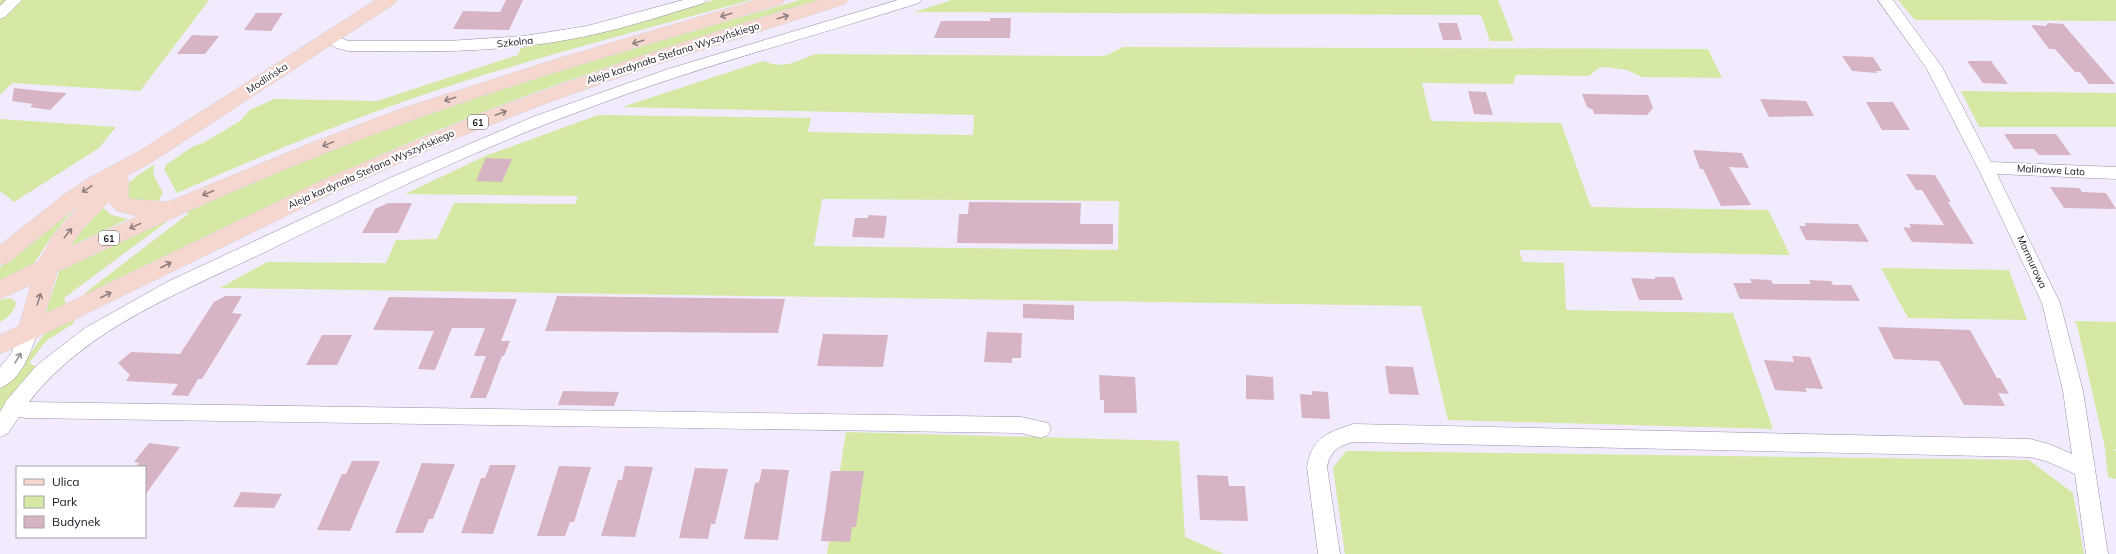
<svg xmlns="http://www.w3.org/2000/svg" width="2116" height="554" viewBox="0 0 2116 554" font-family="Mulish,sans-serif">
<rect width="100%" height="100%" fill="#f2ebfe"/>
<path fill="#d5e8a4" fill-rule="evenodd" d="M0 0H209L140 91 12 83 0 95Z
M714 0H751C628 34 503 65 383 109 313 134 245 163 177 193L164 169 166 165 192 147 203 143 240 121 250 110 274 99 377 101 518 55 521 48 602 32Z
M800 0H821C687 40 551 82 422 137 308 185 197 241 86 295L85 293 188 214 186 210C263 178 339 146 417 118 543 73 672 38 800 0Z
M952 0H1498L1514 41H1490L1481 15 914 12Z
M1898 0H2116V21L1915 20Z
M1123 47 1708 49 1722 78 1642 77 1627 70 1607 67 1599 68 1589 76 1516 75 1513 84 1422 83 1431 121 1561 123 1591 207 1768 210 1790 255 1519 250 1523 262 1564 263 1566 310 1733 313 1773 429 1448 420 1421 306 220 288 267 262 386 263 396 240 437 239 454 203 575 204 578 196 405 194 485 156 598 115 811 118 808 132 973 135 974 115 622 107 763 61C786 70 795 61 816 54L1099 56 1107 55ZM822 199 1119 201 1118 250 814 246Z
M1961 91 2116 93V127H1979Z
M0 119 116 127 99 148 14 202 0 191Z
M155 164 153 174 163 193 159 200 151 204 132 203 124 192C130 178 143 172 155 164Z
M78 205 53 234 33 265 0 281V268L4 263Z
M103 207 111 215 128 219 71 246 77 236Z
M168 218 169 220 64 298 66 305 45 315 60 269Z
M1881 268 2009 270 2027 320 1908 318Z
M10 298 16 302C14 312 9 317 0 322V300Z
M74 318V323L46 341 29 363 37 367 15 391 0 411V389L18 371 44 334Z
M2074 321 2116 322V449H2113L2116 451V479L2108 477 2105 448 2077 325Z
M846 432 1179 441 1185 537 1224 554H827Z
M1346 451 2029 460 2073 493 2084 554H1345L1333 468Z"/>
<path fill="#d6b4c4" d="M506 0H523L509 30 453 29 463 11 500 12Z
M256 13H283L271 31 244 30Z
M990 18H1011L1010 38H934L941 21H990Z
M1438 23H1457L1462 40H1443Z
M2048 23 2063 24 2115 84H2089L2080 72H2075L2055 49H2049L2031 25 2046 26Z
M192 35 219 36 205 54H177Z
M1842 56 1873 57 1882 71H1876L1877 73 1852 71Z
M1967 61H1991L2008 84 1983 83Z
M14 88 51 92 67 93 50 110 30 107 33 104 12 101Z
M1468 91 1486 92 1493 115 1474 114Z
M1582 94 1648 95 1653 108 1647 115 1594 114 1593 110 1587 107Z
M1760 99 1806 101 1814 116 1769 117Z
M1866 102H1893L1910 130H1882Z
M2004 134H2056L2071 155H2039L2034 149H2014Z
M1693 150 1742 153 1749 168 1729 167 1751 205 1721 206 1703 169H1700Z
M486 158 512 159 502 182 476 181Z
M1906 174 1935 175 1951 202H1948L1974 244 1912 242 1903 227 1911 228 1909 224 1944 225 1922 190H1916Z
M2050 187 2079 188 2082 192 2106 193 2116 209 2064 208Z
M969 202 1081 203 1080 224H1113V244L957 243 959 214H968Z
M388 203H412L398 233H362L375 209Z
M869 215 887 216 884 238 852 237 855 218H868Z
M1805 223 1858 224 1869 242 1806 240 1799 226H1806Z
M1655 277H1674L1683 300H1639L1631 278 1655 279Z
M1750 279 1771 280 1773 284H1811L1809 280 1831 281 1833 285H1851L1860 301 1740 299 1733 283H1752Z
M225 296H242L232 313 242 314 202 379H198L188 396 171 395 178 384 126 381 130 375 118 363 131 352 180 354 214 302Z
M557 296 785 299 778 333 545 331Z
M389 297 517 299 501 341H510L504 356H502L486 398H470L486 356H474L485 328H452L435 370 418 369 434 331 373 330Z
M1023 304 1074 305V320L1023 318Z
M1878 327 1970 330 1997 378H2000L2009 394 1998 393 2005 406 1964 405 1939 361 1894 359Z
M987 332 1022 333 1021 358H1012V363L984 362Z
M823 334 888 335 883 367 817 366Z
M322 335H352L337 365H306Z
M1792 356 1810 357 1823 389 1805 388 1807 392 1775 390 1764 360 1794 362Z
M1385 366 1413 367 1419 395 1389 394Z
M1099 375 1135 377 1137 413H1104V400H1100Z
M1246 375 1273 377 1274 400 1246 399Z
M563 391 619 392 614 406 558 405Z
M1312 391 1328 392 1330 419 1302 418 1300 394 1312 395Z
M149 443 180 447 145 495V467H136L139 463 134 462Z
M352 461H380L350 531 317 530 342 474H346Z
M422 463 455 464 433 519H429L423 533H395Z
M490 465H516L493 534 461 533 481 478H485Z
M559 466 591 467 574 522H570L565 536H537Z
M625 466 653 467 635 537 601 536 618 480H622Z
M695 468 728 469 715 524H711L708 539 679 538Z
M762 469 789 470 778 540 744 539 755 483 759 482Z
M831 471H864L856 527H852L850 542 821 541Z
M1197 475 1228 476 1229 486H1245L1248 521 1200 520Z
M241 492 282 494 274 508 233 507Z"/>
<g fill="none" stroke-linecap="round" stroke-linejoin="round">
<defs>
<path id="minor" d="M6 0H22L5 17 0 19V6Z
M683 0H706L704 3C659 17 613 32 566 40 494 53 421 52 348 51L336 48 321 38 324 35 329 33 348 41H448L524 36 587 26Z
M898 0H921L919 3C811 37 701 66 594 106 481 147 373 199 265 252 183 292 87 327 29 402L1021 417 1048 423 1051 429 1048 435 1041 438 1021 433 26 418 19 417 7 434 0 437V412L6 401 37 365 85 328 167 282 392 177 535 116 668 69Z
M1878 0H1893L1942 67 1991 162 2116 167V179L1997 174 2060 303 2083 391 2108 554H2086L2075 474 2046 461 2030 457 1353 442C1339 446 1330 451 1327 467L1340 554H1318L1307 467C1312 437 1327 433 1353 424L2030 439 2049 444 2072 454 2063 391 2042 303 1978 168 1927 69Z
M29 323 36 326 38 331C31 351 22 380 0 388V367L11 354 22 326Z"/>
<path id="major" d="M376 0H397L394 4 152 162 126 176 129 181 128 196 130 199 168 202 306 145 403 108 560 58 756 0H785L782 4C661 41 538 75 418 118 294 162 175 216 57 272L45 314 323 180 484 112 632 59 782 11 820 0H848L845 4 646 68 547 103 449 141 337 191 63 325 0 354V335L19 326 31 285 0 299V280L39 261 54 234 83 202 8 263 0 265V245L65 194 89 178 138 152ZM109 202 117 211 138 216 69 248 84 227Z"/>
</defs>
<use href="#minor" stroke="#9c90ad" stroke-width="1"/>
<use href="#major" stroke="#d6d5d7" stroke-width="1"/>
<use href="#minor" fill="#fff" fill-rule="evenodd"/>
<use href="#major" fill="#f5d7cf" fill-rule="evenodd"/>
</g>
<defs><path id="oneway-shaft" d="M-6 0H5M1.5-3L5.5 0L1.5 3" fill="none" stroke-width="1.6" stroke-linecap="round" stroke-linejoin="round"/></defs>
<g stroke="#927f80">
<use href="#oneway-shaft" transform="translate(726 15) rotate(163)"/>
<use href="#oneway-shaft" transform="translate(783 17) rotate(-17)"/>
<use href="#oneway-shaft" transform="translate(638 42) rotate(163)"/>
<use href="#oneway-shaft" transform="translate(450 99) rotate(162)"/>
<use href="#oneway-shaft" transform="translate(501 113) rotate(-21)"/>
<use href="#oneway-shaft" transform="translate(328 144) rotate(158)"/>
<use href="#oneway-shaft" transform="translate(87 189) rotate(146)"/>
<use href="#oneway-shaft" transform="translate(208 193) rotate(157)"/>
<use href="#oneway-shaft" transform="translate(135 226) rotate(155)"/>
<use href="#oneway-shaft" transform="translate(68 233) rotate(-51)"/>
<use href="#oneway-shaft" transform="translate(166 265) rotate(-27)"/>
<use href="#oneway-shaft" transform="translate(106 295) rotate(-27)"/>
<use href="#oneway-shaft" transform="translate(39 299) rotate(-73)"/>
</g>
<use stroke="#98959a" href="#oneway-shaft" transform="translate(18 358) rotate(-59)"/>
<g text-anchor="middle" dominant-baseline="central" stroke-width="4" stroke-linejoin="round" paint-order="stroke">
<g fill="#fff" stroke="#5e5a62" stroke-width="1">
<rect x="468" y="115" width="20" height="14" rx="3"/>
<rect x="99" y="231" width="20" height="14" rx="3"/>
</g>
<g font-size="9" font-weight="bold" fill="#19141f">
<text x="478" y="122">61</text>
<text x="109" y="238">61</text>
</g>
<g font-size="10" fill="#19141f" stroke="#fff">
<text transform="translate(515 42) rotate(-6)">Szkolna</text>
<text transform="translate(673 53) rotate(-18)">Aleja kardynała Stefana Wyszyńskiego</text>
<text transform="translate(267 78) rotate(-33)">Modlińska</text>
<text transform="translate(371 169) rotate(-24)">Aleja kardynała Stefana Wyszyńskiego</text>
<text transform="translate(2051 170) rotate(3)">Malinowe Lato</text>
<text transform="translate(2032 262) rotate(65)">Marmurowa</text>
</g>
</g>
<rect x="16" y="466" width="130" height="72" fill="#ffffff" stroke="#a3a1a5"/>
<rect x="24" y="479" width="20" height="6" fill="#f5d7cf" stroke="#a3a1a5"/>
<text x="52" y="486" font-size="12" fill="#19141f">Ulica</text>
<rect x="24" y="496" width="20" height="12" fill="#d5e8a4" stroke="#a3a1a5"/>
<text x="52" y="506" font-size="12" fill="#19141f">Park</text>
<rect x="24" y="516" width="20" height="12" fill="#d6b4c4" stroke="#a3a1a5"/>
<text x="52" y="526" font-size="12" fill="#19141f">Budynek</text>
</svg>
